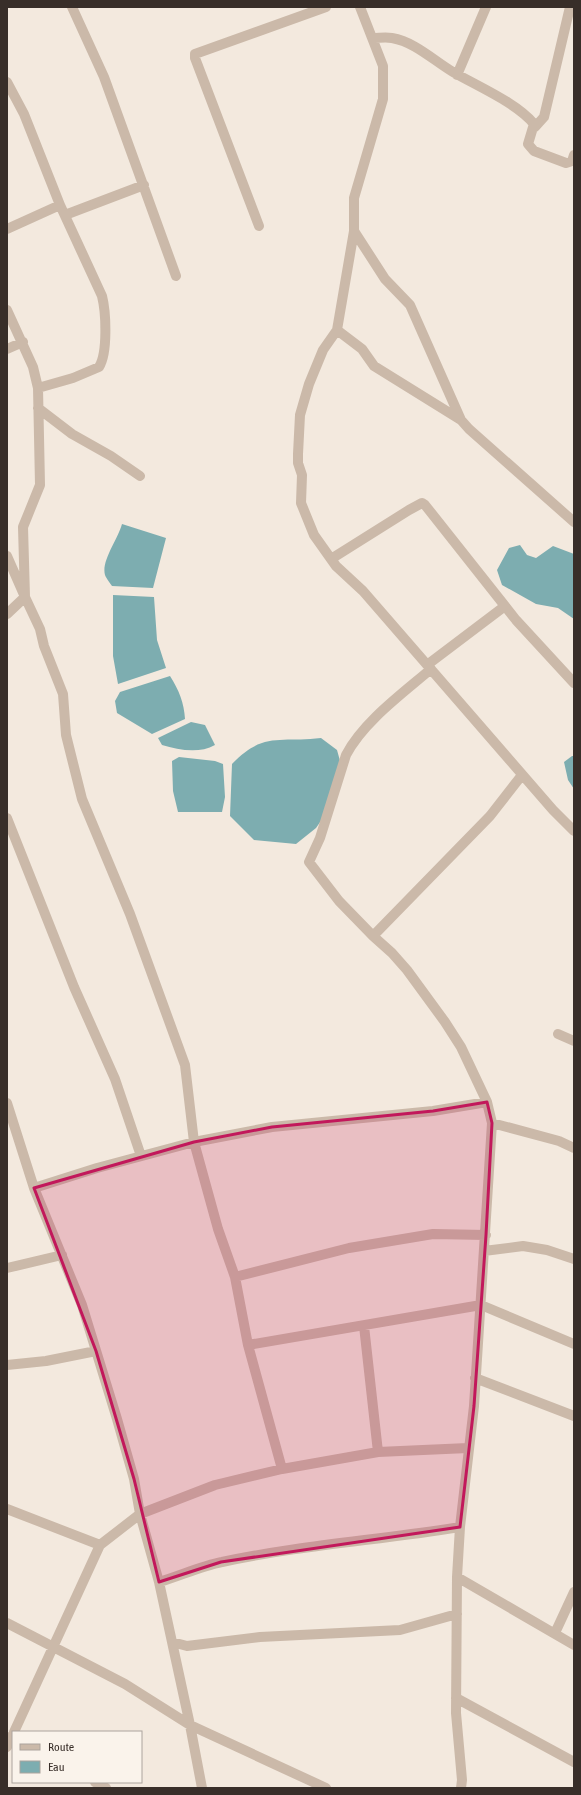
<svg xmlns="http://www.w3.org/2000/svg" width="581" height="1795" viewBox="0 0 581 1795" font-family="'Asap Condensed',sans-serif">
<rect width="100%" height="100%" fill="#f3e9de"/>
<path fill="#7dadb0" d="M122 524 166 538 153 588 112 586C110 583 106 578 105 575 101 561 118 539 122 524Z
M520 545 527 555 536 558 553 546 574 554V619L558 608 536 604 502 585 497 570 509 548Z
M113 595 154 597 157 640 166 668 118 684 113 656Z
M170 676C179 690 184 703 185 719L152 734 117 713 115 701 120 692Z
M191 722 205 725 215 745C199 754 179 750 162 745L158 738Z
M321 738 337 750 342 768 332 805 316 828 296 844 254 840 230 816 232 764C263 731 281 743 321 738Z
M572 756H574V789L568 780 564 762Z
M179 757 215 761 223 764 225 797 222 812H178L173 791 172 761Z"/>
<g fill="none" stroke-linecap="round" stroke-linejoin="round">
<path stroke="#cbb9a9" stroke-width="10" d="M72 7 104 77 176 276
M360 7 383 66V99L354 198V231L337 330 323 350 309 384 300 415 298 454V463L302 475 301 503 314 535 336 566 363 591 553 810 574 831
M373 38C379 38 386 37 392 38 415 42 433 60 453 72 477 86 517 103 534 124L528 144 534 151 566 163 572 161 574 155
M457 75 486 7
M7 82 24 114 60 205 102 296C106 312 108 353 99 367L73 378 38 388
M535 127 544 117 570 7
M65 215 144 185
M259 226 195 58V54L326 7
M7 229 60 205
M354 231 385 279 410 305 461 420 469 429 574 522
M7 310 33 367 38 388 40 485 23 527 25 597 40 629 44 646 63 694 66 735 82 799 130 914 185 1065 194 1142 218 1229 235 1277 248 1345 282 1469
M337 330 362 349 374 366 461 420
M7 349 23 342
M38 408 72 434 111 456 140 476
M7 556 25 597 7 614
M331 559 409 510 422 503 425 505 516 620 574 683
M427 665 505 606
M431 669C403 693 363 722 346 755L320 838 309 862 339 901 373 936 392 953 407 970 445 1022 461 1047 487 1102 492 1123 474 1406 460 1527 457 1577 574 1645
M7 818 74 987 115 1079 141 1156
M373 936 490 816 522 775
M558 1034 574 1041
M7 1103 34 1188 82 1305 117 1419 134 1479 140 1514 159 1582 190 1725 202 1788
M492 1123 559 1141 574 1148
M34 1188 97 1168 194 1142 272 1127 433 1111 487 1102
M484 1251 523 1246 547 1250 574 1259
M7 1268 62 1255
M235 1277 349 1248 433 1234 486 1235
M364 1326 378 1452
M248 1345 481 1305 574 1344
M7 1365 46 1361 96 1351
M475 1378 574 1416
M7 1509 100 1545
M457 1577 456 1713 462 1780 461 1788
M159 1582C180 1576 201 1566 222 1562 301 1545 381 1540 460 1527
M7 1623 125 1684 190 1725 326 1788
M555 1633 574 1592
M172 1642 187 1646 260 1637 400 1630 457 1614
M456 1698 574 1762
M14 1732 100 1545 140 1514 215 1485 282 1469 378 1452 468 1448
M7 1747 13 1734
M95 1782 106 1788"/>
</g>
<path fill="#c2185b" fill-opacity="0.2" stroke="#c2185b" stroke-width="3" stroke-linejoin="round" d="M487 1102 492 1123 486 1235 474 1406 460 1527 221 1562 159 1582 134 1479 96 1351 34 1188 194 1142 272 1127 433 1111Z"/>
<rect width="581" height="1795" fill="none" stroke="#382e29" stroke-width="16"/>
<rect x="12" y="1731" width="130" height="52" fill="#faf3eb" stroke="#aca49d"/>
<rect x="20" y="1744" width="20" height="6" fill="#cbb9a9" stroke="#aca49d"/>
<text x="48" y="1751" font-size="12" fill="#382e29">Route</text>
<rect x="20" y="1761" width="20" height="12" fill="#7dadb0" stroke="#aca49d"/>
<text x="48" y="1771" font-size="12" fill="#382e29">Eau</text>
</svg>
